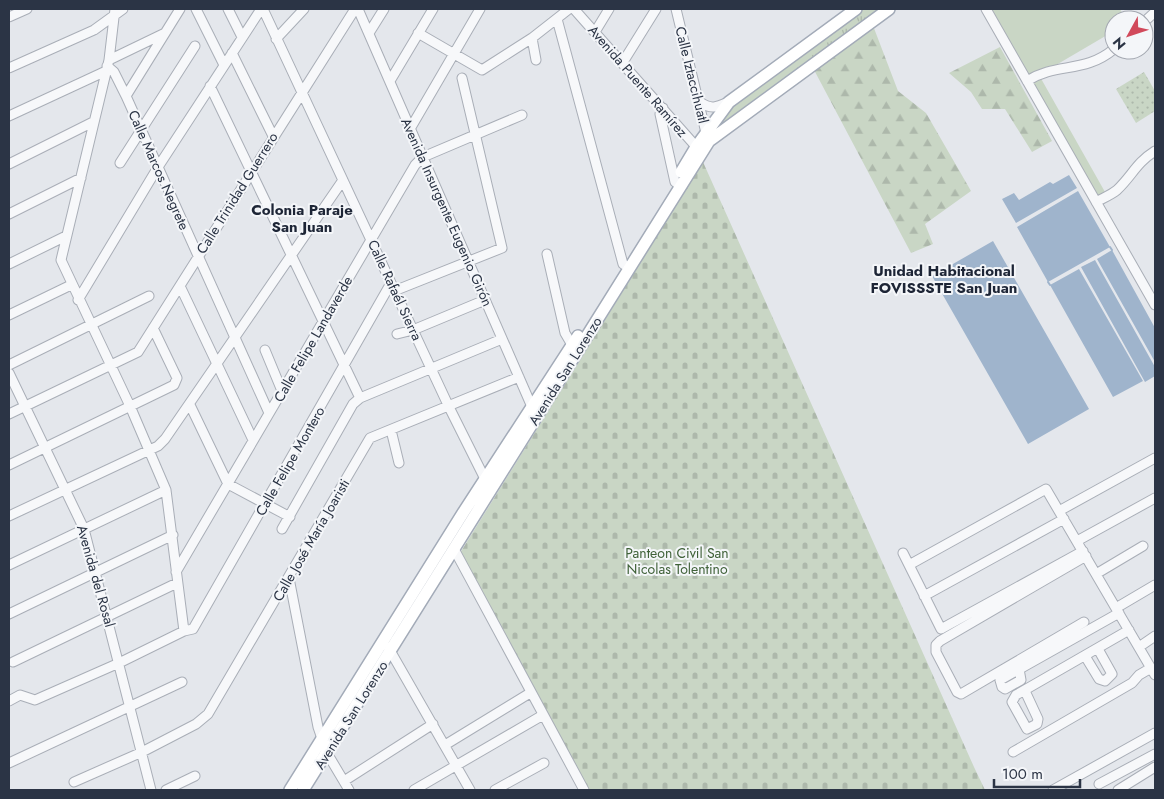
<svg xmlns="http://www.w3.org/2000/svg" width="1164" height="799" viewBox="0 0 1164 799" font-family="Jost,sans-serif">
<defs>
<pattern id="grass-tufts" width="24" height="20" patternUnits="userSpaceOnUse" patternTransform="scale(1.25)"><rect width="24" height="20" fill="#c9d6c5"/><path d="M3 7l-1-3M5 7V3M7 7l1-3M15 17l-1-3M17 17v-4M19 17l1-3" fill="none" stroke="#adb8ab"/></pattern>
<pattern id="forest-firs" width="22" height="20" patternUnits="userSpaceOnUse" patternTransform="scale(1.25)"><rect width="22" height="20" fill="#c9d6c5"/><path d="M5 1l3.5 6h-7zM16 11l3.5 6h-7z" fill="#adb8ab"/></pattern>
<pattern id="cemetery-stones" width="16" height="16" patternUnits="userSpaceOnUse" patternTransform="scale(1.25)"><rect width="16" height="16" fill="#c9d6c5"/><path d="M2 7V4a2 2 0 0 1 4 0v3zM10 15v-3a2 2 0 0 1 4 0v3z" fill="#adb8ab"/></pattern>
<pattern id="garden-dots" width="8" height="8" patternUnits="userSpaceOnUse" patternTransform="scale(1.25)"><rect width="8" height="8" fill="#c9d6c5"/><path d="M2 2h.1M6 6h.1" fill="none" stroke="#adb8ab" stroke-width="1.8" stroke-linecap="round"/></pattern>
</defs>
<rect width="100%" height="100%" fill="#e4e7ec"/>
<path fill="url(#grass-tufts)" d="M859 9H880L720 129 714 128 718 114Z"/>
<path fill="url(#forest-firs)" d="M872 23 898 91 926 113 971 191 925 224 933 244 911 253 813 68Z
M1000 47 1052 141 1032 152 1005 109H982L971 92 949 73Z"/>
<path fill="url(#cemetery-stones)" d="M703 162 974 767 985 790H588L460 553Z"/>
<path fill="#c9d6c5" d="M992 9H1120L1126 20H1114V31L1039 75 1105 192 1096 198Z"/>
<path fill="url(#garden-dots)" d="M1144 72 1155 91V111L1136 123 1116 89Z"/>
<path fill="#9fb4cc" d="M1069 175 1077 188 1016 223 1002 199 1014 193 1019 200 1050 182 1053 184Z
M1078 191 1110 247 1048 282 1017 227Z
M993 241 1089 409 1028 444 932 276Z
M1112 250 1155 328V362L1097 259Z
M1095 260 1155 367V376L1145 382 1081 267Z
M1079 269 1143 381 1113 397 1050 285Z"/>
<g fill="none" stroke-linecap="round" stroke-linejoin="round">
<path stroke="#9fb4cc" stroke-width="2" d="M1110 247 1112 250
M1048 282 1050 285"/>
<defs>
<path id="minor" d="M115 9 109 60 61 260 130 406 166 490 184 631
M196 9 224 65
M228 9 242 37
M263 9 449 407 487 483
M358 9 532 407 536 410
M574 9 700 151
M676 9 707 137
M986 9 1155 305
M9 17 27 9
M557 19 623 264 630 268
M1144 22 1155 12
M595 32 609 9
M369 33 384 9
M418 33 482 70 532 38 569 9
M532 38 536 60
M276 39 304 9
M232 53 273 136
M109 60 165 33
M623 62 656 9
M107 66 114 72 126 96 269 413
M9 68 94 30 123 9
M390 81 433 9
M1027 81C1057 62 1084 74 1114 49
M210 86 360 398
M126 96 180 9
M700 102C711 110 717 107 728 102
M663 108 660 114 673 173 675 182 681 186
M9 116 106 71
M410 129 480 9
M120 163 195 46
M9 164 93 122
M1096 202C1103 198 1111 195 1117 190 1132 176 1136 163 1155 151
M9 214 81 178
M547 254 565 333 572 345
M9 264 66 236
M180 286 253 440
M394 291 502 248 462 78
M78 300 158 167 261 9
M9 315 71 285
M397 334 413 330 485 300
M265 350 282 391
M9 365 149 296
M9 373 84 529 151 790
M190 405 228 484 290 517
M9 414 138 352 355 9
M391 430 399 463
M9 465 174 385 177 378 153 328
M1059 511 1155 458
M9 516 158 446 165 439 343 180
M282 529 353 404 360 398 502 339
M1077 541 1155 498
M454 549 584 790
M903 553 941 629 1083 551
M9 565 166 490
M909 565 1046 489 1155 675
M176 572 415 165 423 157 522 115
M1096 574 1143 546
M289 578 318 727 327 753 349 790
M924 596 1064 519
M1116 608 1155 585
M9 614 173 535
M1084 622 961 694 957 692 936 652V645L940 641 1086 556
M388 647 470 790
M1139 647 1155 636
M1085 656 1099 679 1105 681 1112 674 1098 649
M13 662 177 583
M1019 669 1021 680 1005 689 1002 687 1000 680 1119 613
M1025 691 1038 719 1037 724 1027 729 1012 702 1016 695 1129 630
M9 701 20 695 35 700 119 663 184 631 193 629 391 283
M445 745 530 693
M1013 752 1132 683 1139 675 1151 668
M9 763 182 682
M344 781 433 724
M74 782 142 752 196 724 208 714 370 438 519 377
M1099 784 1155 754
M166 790 195 776
M414 790 543 715
M495 790 544 763
M1053 790 1155 733
M1118 790 1155 767"/>
<path id="major" d="M681 172 696 147 729 102 856 9
M290 790 463 513 578 336
M303 790 709 141 889 9"/>
</defs>
<use href="#minor" stroke="#a9aeb7" stroke-width="11"/>
<use href="#major" stroke="#a3abb8" stroke-width="14"/>
<use href="#minor" stroke="#f7f8fa" stroke-width="9"/>
<use href="#major" stroke="#fff" stroke-width="11"/>
</g>
<g text-anchor="middle" dominant-baseline="central" stroke-width="4" stroke-linejoin="round" paint-order="stroke">
<g font-size="14" fill="#2b3445" stroke="#f4f6f9">
<text transform="translate(692 75) rotate(76)">Calle Iztaccihuatl</text>
<text transform="translate(638 81) rotate(49)">Avenida Puente Ramírez</text>
<text transform="translate(159 170) rotate(66)">Calle Marcos Negrete</text>
<text transform="translate(237 193) rotate(-58)">Calle Trinidad Guerrero</text>
<text transform="translate(447 212) rotate(66)">Avenida Insurgente Eugenio Girón</text>
<text transform="translate(395 290) rotate(65)">Calle Rafaél Sierra</text>
<text transform="translate(313 339) rotate(-60)">Calle Felipe Landaverde</text>
<text transform="translate(565 371) rotate(-58)">Avenida San Lorenzo</text>
<text transform="translate(290 461) rotate(-60)">Calle Felipe Montero</text>
<text transform="translate(311 540) rotate(-60)">Calle José María Joaristi</text>
<text transform="translate(96 576) rotate(74)">Avenida del Rosal</text>
<text transform="translate(351 715) rotate(-58)">Avenida San Lorenzo</text>
</g>
<g font-size="14" fill="#3f6138" stroke="#f4f6f9">
<text x="677" y="553">Panteon Civil San<tspan x="677" dy="16">Nicolas Tolentino</tspan></text>
</g>
<g font-size="15" font-weight="bold" fill="#1d2536" stroke="#f4f6f9">
<text x="302" y="210">Colonia Paraje<tspan x="302" dy="17">San Juan</tspan></text>
<text x="944" y="271">Unidad Habitacional<tspan x="944" dy="17">FOVISSSTE San Juan</tspan></text>
</g>
</g>
<rect width="1164" height="799" fill="none" stroke="#2b3445" stroke-width="20"/>
<g transform="translate(1129 35) rotate(230)"><circle r="24" fill="#f4f6f9" stroke="#a4a8b1"/>
<path d="M0-4L9 19L0 12L-9 19Z" fill="#d1495b"/>
<text y="-8" font-size="14" font-weight="bold" text-anchor="middle" fill="#2b3445">N</text>
</g>
<path d="M994 779v8h86v-8" fill="none" stroke="#2b3445" stroke-width="2.5"/>
<text x="1002" y="779" font-size="15" fill="#2b3445" stroke="#f4f6f9" stroke-width="4" paint-order="stroke">100 m</text>
</svg>
